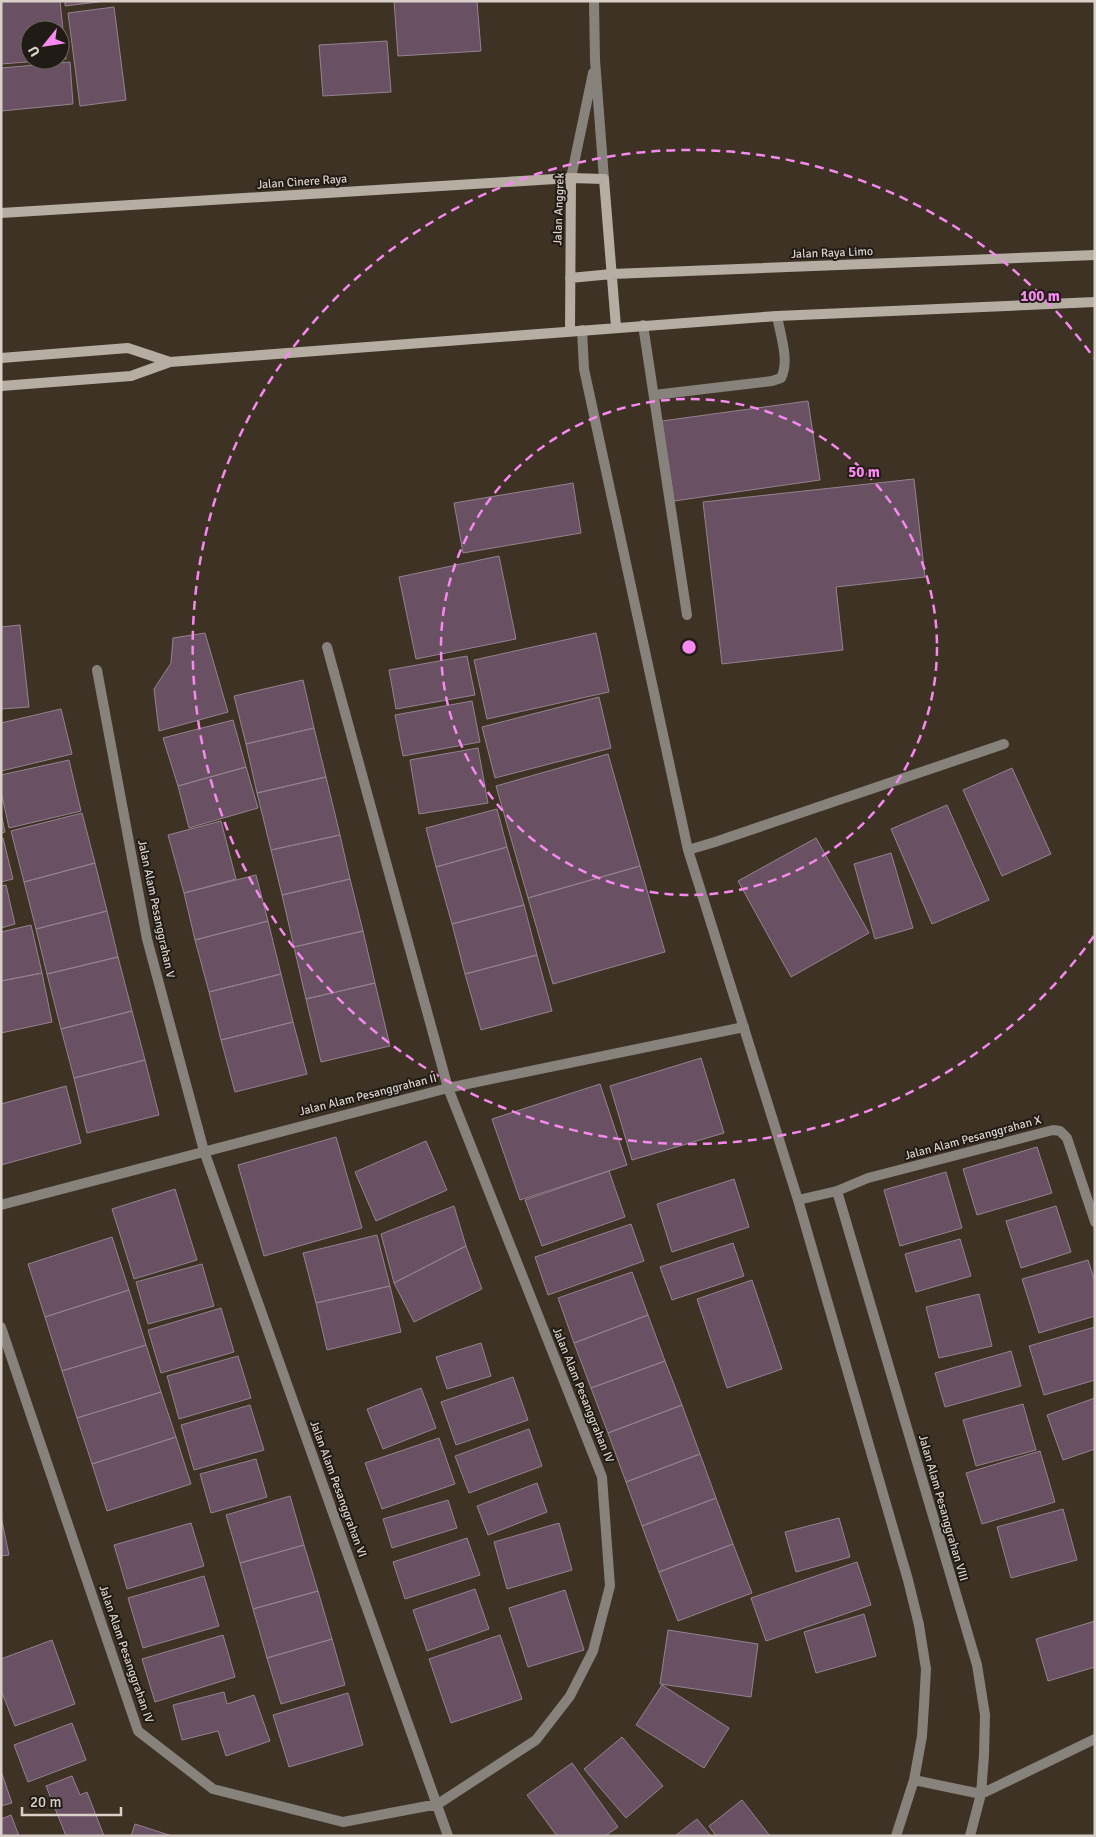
<svg xmlns="http://www.w3.org/2000/svg" width="1096" height="1837" viewBox="0 0 1096 1837" font-family="Signika,sans-serif">
<rect width="100%" height="100%" fill="#3e3225"/>
<path fill="#695163" stroke="#94828f" d="M1 1H60L66 59H60V30H30V60H53L1 64Z
M65 1H106L65 6Z
M394 1H477L481 51 398 56Z
M114 7 126 100 80 106 68 13Z
M387 41 391 92 323 96 319 45Z
M70 62 73 104 1 111V68Z
M808 401 820 480 674 501 662 421Z
M914 479 925 577 836 587 843 650 722 664 703 502Z
M573 483 581 533 463 553 454 503Z
M499 556 516 639 416 659 399 577Z
M20 625 29 707 1 709V627Z
M205 633 228 712 159 731 154 689 171 663 173 638Z
M596 633 609 692 487 719 474 660Z
M467 656 475 695 396 709 389 670Z
M303 680 314 728 246 744 234 696Z
M599 697 611 748 495 778 482 727Z
M472 701 480 742 403 756 395 715Z
M61 709 72 754 1 771V723Z
M233 720 246 767 178 786 163 738Z
M314 728 326 777 257 793 246 744Z
M478 748 488 803 419 814 410 760Z
M608 754 640 866 528 898 496 786Z
M69 760 81 811 9 828 1 791V775Z
M246 767 258 808 189 828 178 786Z
M1012 768 1051 854 1002 876 963 790Z
M326 777 340 835 271 850 257 793Z
M947 805 989 900 932 924 891 829Z
M497 809 507 847 436 867 426 828Z
M1 813 5 832 1 833Z
M82 813 95 863 24 882 11 831Z
M221 821 236 879 184 893 168 835Z
M340 835 350 879 282 895 271 850Z
M1 838H3L13 879 1 882Z
M816 838 869 933 791 977 738 881Z
M507 847 524 905 452 924 436 867Z
M891 853 913 928 875 939 854 864Z
M95 863 107 911 36 929 24 882Z
M640 866 665 952 553 984 528 898Z
M256 875 268 921 195 940 184 893Z
M350 879 363 931 294 947 282 895Z
M6 885 15 924 1 928V886Z
M524 905 537 955 465 974 452 924Z
M107 911 118 957 47 974 36 929Z
M268 921 281 974 209 992 195 940Z
M31 925 42 973 1 981V932Z
M363 931 375 983 306 999 294 947Z
M537 955 552 1011 481 1030 465 974Z
M118 957 132 1011 61 1029 47 974Z
M42 973 52 1022 1 1033V981Z
M281 974 293 1022 221 1040 209 992Z
M375 983 390 1046 321 1062 306 999Z
M132 1011 145 1060 74 1078 61 1029Z
M293 1022 307 1074 235 1092 221 1040Z
M701 1058 724 1133 632 1160 610 1086Z
M145 1060 159 1115 87 1133 74 1078Z
M600 1084 627 1165 520 1200 492 1119Z
M66 1086 81 1143 1 1165V1104Z
M336 1137 362 1228 264 1256 238 1165Z
M426 1141 447 1190 376 1221 355 1172Z
M1037 1147 1052 1193 977 1215 963 1169Z
M609 1171 625 1217 542 1246 525 1200Z
M946 1172 962 1228 900 1246 884 1190Z
M734 1179 749 1227 672 1252 657 1204Z
M175 1189 197 1260 134 1279 112 1209Z
M454 1206 466 1246 394 1283 381 1234Z
M1056 1206 1071 1252 1021 1268 1006 1221Z
M631 1224 644 1261 548 1295 535 1257Z
M377 1235 390 1286 316 1303 303 1253Z
M112 1237 129 1290 45 1317 28 1264Z
M960 1239 971 1276 916 1292 905 1254Z
M733 1243 744 1276 672 1300 660 1267Z
M466 1246 482 1289 414 1322 394 1283Z
M1088 1260 1095 1282V1316L1039 1333 1022 1279Z
M202 1264 214 1306 148 1324 136 1282Z
M632 1272 648 1315 574 1343 558 1298Z
M752 1280 782 1369 727 1388 697 1299Z
M390 1286 401 1332 327 1350 316 1303Z
M129 1290 146 1345 62 1371 45 1317Z
M979 1294 992 1346 939 1358 926 1307Z
M221 1308 234 1352 161 1373 148 1330Z
M648 1315 665 1361 591 1388 574 1343Z
M1095 1327V1380L1044 1395 1029 1346Z
M481 1343 491 1376 447 1389 436 1357Z
M146 1345 161 1392 77 1418 62 1371Z
M1011 1351 1021 1386 945 1407 935 1373Z
M238 1356 251 1398 179 1419 167 1376Z
M665 1361 682 1405 608 1433 591 1388Z
M513 1377 528 1420 456 1445 441 1402Z
M421 1388 436 1428 383 1449 367 1409Z
M161 1392 176 1437 92 1464 77 1418Z
M1095 1398V1449L1063 1460 1047 1415Z
M1023 1404 1036 1450 976 1466 963 1420Z
M250 1405 264 1450 194 1470 181 1425Z
M682 1405 700 1454 626 1482 608 1433Z
M529 1429 542 1466 469 1493 455 1456Z
M176 1437 191 1484 107 1511 92 1464Z
M439 1438 455 1484 382 1509 365 1463Z
M1040 1451 1055 1502 982 1524 966 1473Z
M700 1454 716 1498 642 1526 626 1482Z
M256 1459 267 1497 211 1513 200 1474Z
M537 1483 547 1512 488 1535 477 1506Z
M290 1496 304 1545 240 1563 226 1515Z
M716 1498 733 1544 659 1572 642 1526Z
M448 1500 457 1528 392 1548 383 1519Z
M1063 1509 1077 1560 1011 1578 997 1527Z
M1 1516 9 1555 1 1556Z
M839 1518 850 1557 796 1572 785 1532Z
M191 1523 204 1566 127 1589 114 1545Z
M559 1523 572 1570 507 1589 494 1542Z
M467 1538 480 1575 405 1599 393 1562Z
M733 1544 752 1593 678 1621 659 1572Z
M304 1545 318 1591 253 1609 240 1563Z
M857 1562 871 1605 766 1641 751 1598Z
M204 1576 219 1626 143 1648 128 1598Z
M475 1589 489 1629 427 1651 413 1610Z
M565 1590 584 1650 528 1667 509 1608Z
M318 1591 332 1639 267 1658 253 1609Z
M864 1614 876 1656 816 1673 804 1632Z
M1095 1621V1667L1048 1681 1036 1639Z
M668 1630 758 1644 751 1697 660 1684Z
M223 1635 235 1677 155 1702 142 1659Z
M500 1635 522 1699 451 1723 429 1659Z
M332 1639 345 1685 281 1704 267 1658Z
M52 1640 75 1704 15 1726 1 1690V1659Z
M662 1685 729 1728 704 1768 636 1725Z
M224 1692 227 1704 254 1695 270 1741 226 1756 218 1731 182 1740 173 1705Z
M348 1693 363 1745 289 1767 273 1715Z
M72 1723 86 1760 28 1782 14 1745Z
M622 1737 663 1786 626 1818 584 1769Z
M572 1763 618 1827 605 1836H557L527 1795Z
M1 1771 12 1803 1 1806Z
M72 1776 80 1795 87 1792 104 1836H66L46 1786Z
M742 1800 770 1836H716L709 1826Z
M11 1815 19 1836H1V1819Z
M697 1819 711 1836H675Z
M135 1824 172 1836H131Z"/>
<g fill="none" stroke-linecap="round" stroke-linejoin="round">
<path stroke="#87827b" stroke-width="10" d="M643 325 687 615
M654 395 772 381 781 378C790 361 780 334 777 316"/>
<path stroke="#87827b" stroke-width="10" d="M582 330 584 369 688 850 798 1200 908 1580 919 1625 926 1669 924 1705 922 1736 914 1780 896 1836
M97 670 147 939 204 1151 448 1836
M688 850 715 842 1004 744
M837 1191 977 1665 985 1715 984 1755 981 1794 970 1836
M798 1200 837 1191 868 1178 1053 1130 1060 1131 1067 1138 1095 1222
M1 1205 448 1088 744 1027
M1 1327 138 1731 213 1789 343 1822 438 1804 536 1740 570 1696 593 1651 610 1586 602 1477 448 1088 327 647
M914 1780 981 1794 1095 1739"/>
<path stroke="#87827b" stroke-width="10" d="M594 1 595 60 604 179
M571 178 593 73"/>
<path stroke="#b6aea2" stroke-width="10" d="M1 213 571 178 604 179 616 327
M570 278 612 274 1095 255
M570 331 571 178
M1 358 128 348 170 362
M1 386 131 376 170 362 777 316 1095 302"/>
</g>
<g fill="none" stroke="#f689ee" stroke-width="2.5" stroke-dasharray="9 6">
<circle cx="689" cy="647" r="248"/>
<path d="M1094 936A497 497 0 1 1 1094 358"/>
</g>
<g text-anchor="middle" dominant-baseline="central" stroke-width="4" stroke-linejoin="round" paint-order="stroke">
<g font-size="12" fill="#d9d0c9" stroke="#211b15">
<text transform="translate(302 182) rotate(-4)">Jalan Cinere Raya</text>
<text transform="translate(559 209) rotate(-88)">Jalan Anggrek</text>
<text transform="translate(832 253) rotate(-2)">Jalan Raya Limo</text>
<text transform="translate(156 909) rotate(78)">Jalan Alam Pesanggrahan V</text>
<text transform="translate(368 1095) rotate(-14)">Jalan Alam Pesanggrahan II</text>
<text transform="translate(973 1138) rotate(-15)">Jalan Alam Pesanggrahan X</text>
<text transform="translate(583 1395) rotate(68)">Jalan Alam Pesanggrahan IV</text>
<text transform="translate(338 1489) rotate(70)">Jalan Alam Pesanggrahan VI</text>
<text transform="translate(943 1508) rotate(74)">Jalan Alam Pesanggrahan VIII</text>
<text transform="translate(126 1654) rotate(71)">Jalan Alam Pesanggrahan IV</text>
</g>
</g>
<circle cx="689" cy="647" r="8" fill="#f689ee" stroke="#211b15" stroke-width="2.5"/>
<g font-size="15" text-anchor="middle" font-weight="bold" fill="#f689ee" stroke="#211b15" stroke-width="4" stroke-linejoin="round" paint-order="stroke">
<text x="1040" y="301">100 m</text>
<text x="864" y="477">50 m</text>
</g>
<rect width="1096" height="1837" fill="none" stroke="#d9d0c9" stroke-width="5"/>
<g transform="translate(45 45) rotate(240)"><circle r="24" fill="#211b15" stroke="#6b635d"/>
<path d="M0-4L9 19L0 12L-9 19Z" fill="#f689ee"/>
<text y="-8" font-size="14" font-weight="bold" text-anchor="middle" fill="#d9d0c9">U</text>
</g>
<path d="M22 1807v8h99v-8" fill="none" stroke="#d9d0c9" stroke-width="2.5"/>
<text x="30" y="1807" font-size="15" fill="#d9d0c9" stroke="#211b15" stroke-width="4" paint-order="stroke">20 m</text>
</svg>
